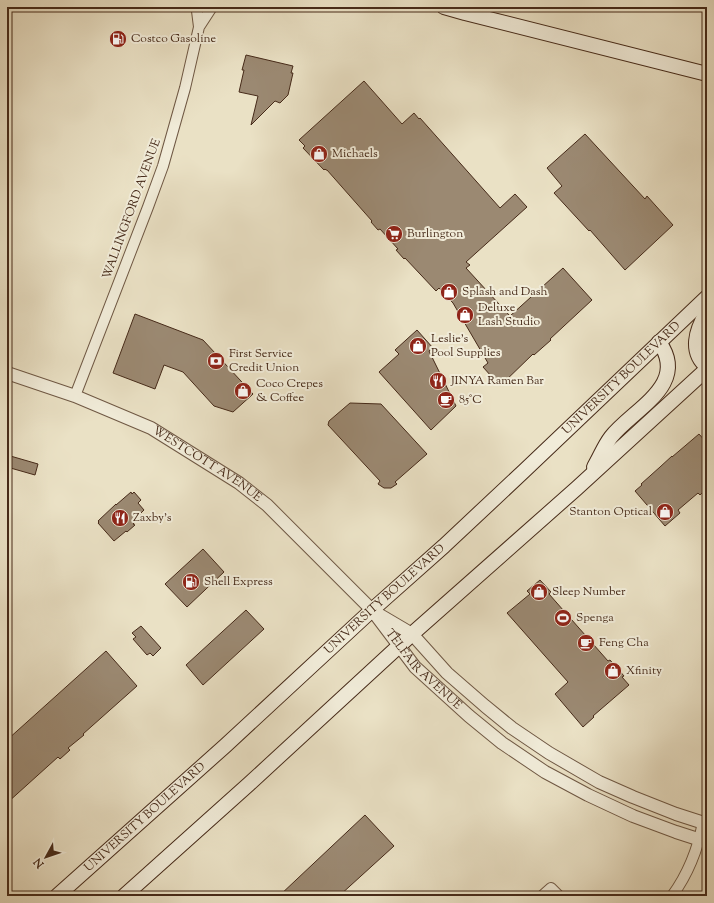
<svg xmlns="http://www.w3.org/2000/svg" width="714" height="903" viewBox="0 0 714 903" font-family="'Sorts Mill Goudy',serif">
<rect width="100%" height="100%" fill="#eae1c5"/>
<filter id="stains"><feTurbulence type="fractalNoise" baseFrequency=".005" numOctaves="4"/><feColorMatrix values="0 0 0 0 .2 0 0 0 0 .09 0 0 0 0 .02 0 0 0 .5 -.17"/></filter>
<radialGradient id="worn" r=".72"><stop offset=".6" stop-color="#630" stop-opacity="0"/><stop offset="1" stop-color="#630" stop-opacity=".3"/></radialGradient>
<path fill="#9b8972" stroke="#462a19" d="M246 55 293 66 291 73H293L288 95 280 103 275 101 251 125 258 96 239 92 244 70H242Z
M364 81 402 124 414 113 419 119 420 118 500 208 515 194 527 207 466 262 470 265 466 268 510 316 563 268 592 300 550 339 551 340 534 355 533 354 500 386 483 367 488 363 453 303 439 288 436 291 405 258 404 259 396 250 398 249 380 229 378 230 371 222 372 221 327 170H326L325 169 324 170 303 148 305 146 299 140Z
M585 134 645 199 647 196 673 225 625 270 590 230 589 231 554 193 562 186 547 168Z
M135 314 203 340 253 394 233 412 214 406 183 372 164 365 155 389 113 373Z
M417 330 433 348 429 351 456 406 431 430 379 372 399 354 395 350Z
M350 403 381 404 427 454 395 482 397 484 391 488H384L378 484 380 481 328 425 329 421Z
M699 434 707 443V488L700 495 698 493 678 510 680 513 665 526 635 491 642 485 641 484 660 467 672 456V457Z
M7 455 38 464 35 475 7 467Z
M131 492 132 494 134 492 141 500 138 503 144 510 140 514 142 516 133 524 135 525 127 532 126 531 114 541 98 523 99 522 98 521 116 504V505Z
M203 549 224 572 187 607 165 584Z
M540 580 551 592 549 594 608 661 610 660 624 676 622 677 629 685 593 716 594 717 583 727 555 694 568 682 507 613 530 594 527 591Z
M246 610 264 629 203 685 186 665Z
M141 626 161 648 153 656 150 653 147 655 133 639 136 637 132 633Z
M106 651 137 686 83 734 84 735 68 748 70 750 60 759 58 757 7 803V740Z
M365 815 394 846 339 896H279Z"/>
<g fill="none" stroke-linecap="round" stroke-linejoin="round">
<defs>
<path id="minor" d="M198 7 197 11 199 27
M75 396 148 207 163 166 185 88 199 27 212 7
M542 896 551 888 559 896
M672 896C688 874 698 849 703 822"/>
<g id="tertiary">
<path id="s1" d="M7 373 75 396 151 428 239 483 267 505 372 610 415 667 469 716 502 743 545 772 588 795 633 816 676 832 707 842"/>
<path d="M378 614 412 634 447 673 485 706 512 728 549 753 599 782 633 797 676 814 707 824"/>
</g>
<g id="secondary">
<path d="M444 7 465 13 707 74"/>
<path d="M707 312C696 330 689 352 707 367"/>
<path d="M594 467C600 457 604 446 611 437 633 409 690 385 659 342"/>
<path id="s2" d="M57 896 225 746 372 610 444 546 524 471 707 297"/>
<path d="M124 896 249 784 412 634 577 488 707 369"/>
</g>
</defs>
<use href="#minor" stroke="#6f5844" stroke-width="12"/>
<use href="#tertiary" stroke="#6f5844" stroke-width="14"/>
<use href="#secondary" stroke="#462a19" stroke-width="16"/>
<use href="#minor" stroke="#f1ecd9" stroke-width="10"/>
<use href="#tertiary" stroke="#f1ecd9" stroke-width="12"/>
<use href="#secondary" stroke="#f1ecd9" stroke-width="14"/>
</g>
<defs>
<symbol id="fuel-disc" viewBox="-11 -11 22 22"><circle r="9.5" fill="#8f2418" stroke="#f1ecd9"/><path d="M-5.5-6h7V0h2V4h1.3V-2.5L3-4.5l.8-.8L6-3V5H2.5V1h-1V6h-7ZM-4.2-4.7v3.2H.2V-4.7Z" fill="#fff"/></symbol>
<symbol id="shop-disc" viewBox="-11 -11 22 22"><circle r="9.5" fill="#8f2418" stroke="#f1ecd9"/><path d="M-5-2.5h2.3a2.7 3.5 0 0 1 5.4 0H5L5.5 6h-11ZM-1.5-2.5h3a1.5 2.3 0 0 0-3 0Z" fill="#fff"/></symbol>
<symbol id="supermarket-disc" viewBox="-11 -11 22 22"><circle r="9.5" fill="#8f2418" stroke="#f1ecd9"/><path d="M-6-5.5h2.5l.6 2H6L4.5 2H-2.5L-4.4-4H-6ZM-1.5 3.2a1.3 1.3 0 1 0 .1 0ZM3 3.2a1.3 1.3 0 1 0 .1 0Z" fill="#fff"/></symbol>
<symbol id="bank-disc" viewBox="-11 -11 22 22"><circle r="9.5" fill="#8f2418" stroke="#f1ecd9"/><path d="M-6-4H6V4H-6ZM0-2.3a2.3 2.3 0 1 0 0 4.6a2.3 2.3 0 1 0 0-4.6Z" fill="#fff"/></symbol>
<symbol id="restaurant-disc" viewBox="-11 -11 22 22"><circle r="9.5" fill="#8f2418" stroke="#f1ecd9"/><path d="M-5-6h1v4h1v-4h1v4h1v-4h1v5L-1.5 .5V6h-2V.5L-5-1ZM5-6V6H3V1.5H1.5Q1.5-4 5-6Z" fill="#fff"/></symbol>
<symbol id="cafe-disc" viewBox="-11 -11 22 22"><circle r="9.5" fill="#8f2418" stroke="#f1ecd9"/><path d="M-5.5-4.5H6V0H3Q3 3.5 0 3.5H-2.5Q-5.5 3.5-5.5 0ZM3-3.2v2h1.7v-2ZM-6 4.5H4V6H-6Z" fill="#fff"/></symbol>
<symbol id="stadium-disc" viewBox="-11 -11 22 22"><circle r="9.5" fill="#8f2418" stroke="#f1ecd9"/><path d="M0-5a6.5 5 0 1 0 0 10a6.5 5 0 1 0 0-10ZM-3.5-1.8h7v3.6h-7Z" fill="#fff"/></symbol>
</defs>
<g fill-rule="evenodd">
<use href="#fuel-disc" x="108" y="29" width="20" height="20"/>
<use href="#shop-disc" x="309" y="144" width="20" height="20"/>
<use href="#supermarket-disc" x="384" y="224" width="20" height="20"/>
<use href="#shop-disc" x="439" y="282" width="20" height="20"/>
<use href="#shop-disc" x="455" y="305" width="20" height="20"/>
<use href="#shop-disc" x="408" y="336" width="20" height="20"/>
<use href="#bank-disc" x="206" y="351" width="20" height="20"/>
<use href="#restaurant-disc" x="428" y="371" width="20" height="20"/>
<use href="#shop-disc" x="233" y="381" width="20" height="20"/>
<use href="#cafe-disc" x="436" y="390" width="20" height="20"/>
<use href="#shop-disc" x="655" y="502" width="20" height="20"/>
<use href="#restaurant-disc" x="110" y="508" width="20" height="20"/>
<use href="#fuel-disc" x="181" y="572" width="20" height="20"/>
<use href="#shop-disc" x="529" y="582" width="20" height="20"/>
<use href="#stadium-disc" x="553" y="608" width="20" height="20"/>
<use href="#cafe-disc" x="576" y="633" width="20" height="20"/>
<use href="#shop-disc" x="603" y="661" width="20" height="20"/>
</g>
<g text-anchor="middle" dominant-baseline="central" stroke-width="4" stroke-linejoin="round" paint-order="stroke">
<g font-size="12" fill="#462a19" stroke="#f1ecd9" text-anchor="start">
<text x="131" y="39">Costco Gasoline</text>
<text x="332" y="154">Michaels</text>
<text x="407" y="234">Burlington</text>
<text x="462" y="292">Splash and Dash</text>
<text x="478" y="308">Deluxe<tspan x="478" dy="14">Lash Studio</tspan></text>
<text x="431" y="339">Leslie's<tspan x="431" dy="14">Pool Supplies</tspan></text>
<text x="229" y="354">First Service<tspan x="229" dy="14">Credit Union</tspan></text>
<text x="451" y="381">JINYA Ramen Bar</text>
<text x="256" y="384">Coco Crepes<tspan x="256" dy="14">&amp; Coffee</tspan></text>
<text x="459" y="400">85°C</text>
<text x="652" y="512" text-anchor="end">Stanton Optical</text>
<text x="133" y="518">Zaxby's</text>
<text x="204" y="582">Shell Express</text>
<text x="552" y="592">Sleep Number</text>
<text x="576" y="618">Spenga</text>
<text x="599" y="643">Feng Cha</text>
<text x="626" y="671">Xfinity</text>
</g>
<g font-size="12" fill="#462a19" stroke="#f1ecd9">
<text transform="translate(132 209) rotate(-70)">WALLINGFORD AVENUE</text>
<text stroke="none"><textPath href="#s2" startOffset="766">UNIVERSITY BOULEVARD</textPath></text>
<text stroke="none"><textPath href="#s1" startOffset="221">WESTCOTT AVENUE</textPath></text>
<text stroke="none"><textPath href="#s2" startOffset="442">UNIVERSITY BOULEVARD</textPath></text>
<text stroke="none"><textPath href="#s1" startOffset="521">TELFAIR AVENUE</textPath></text>
<text stroke="none"><textPath href="#s2" startOffset="118">UNIVERSITY BOULEVARD</textPath></text>
</g>
</g>
<rect width="714" height="903" fill="none" stroke="#eae1c5" stroke-width="24"/>
<rect x="8" y="8" width="698" height="887" fill="none" stroke="#462a19" stroke-width="2"/>
<rect x="12" y="12" width="690" height="879" fill="none" stroke="#462a19"/>
<g transform="translate(46 857) rotate(230)" stroke="#f1ecd9" stroke-width="3" paint-order="stroke">
<path d="M0-3L7 15L0 10L-7 15Z" fill="#462a19"/>
<text y="-6" font-size="11" font-weight="bold" text-anchor="middle" fill="#462a19">N</text>
</g>
<rect width="100%" height="100%" filter="url(#stains)"/>
<rect width="100%" height="100%" fill="url(#worn)"/>
</svg>
